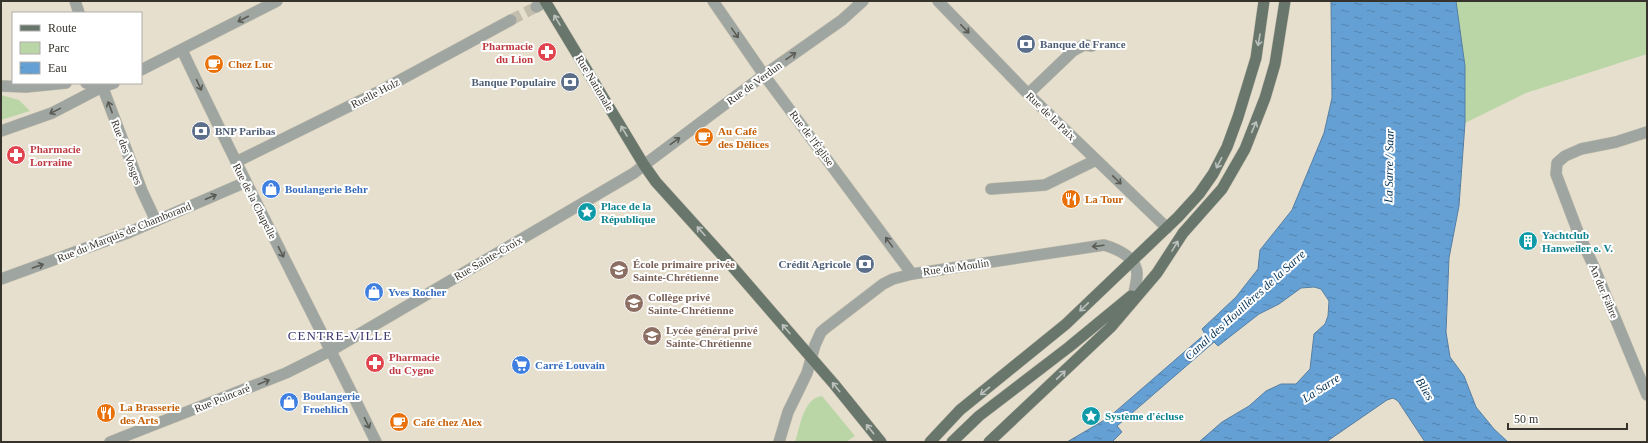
<svg xmlns="http://www.w3.org/2000/svg" width="1648" height="443" viewBox="0 0 1648 443" font-family="'Times New Roman',serif">
<defs>
<pattern id="water-ripples" width="26" height="14" patternUnits="userSpaceOnUse"><rect width="26" height="14" fill="#65a0d5"/><path d="M2 4q2-2 4 0t4 0M15 11q2-2 4 0t4 0" fill="none" stroke="#5483ad"/></pattern>
</defs>
<rect width="100%" height="100%" fill="#e6dfcd"/>
<path fill="#bad6a6" d="M1456 1H1647V54L1526 93 1465 123V66Z
M1 95 19 100 30 111 1 120Z
M822 396 855 436 846 442H795C800 428 803 398 822 396Z"/>
<path fill="url(#water-ripples)" stroke="#577fa2" d="M1331 1H1456L1465 66V123L1459 206 1449 258 1446 332 1450 357 1464 376 1476 407 1494 429 1508 442H1425L1398 401 1393 398 1387 400 1326 442H1199L1222 422 1249 406 1266 391 1281 384H1296L1310 369 1314 334 1325 324 1328 316 1329 301 1321 289 1314 287 1301 288 1279 304 1259 314 1218 346 1214 342 1117 426 1122 432 1112 442H1067L1108 418 1205 334 1202 329 1236 297 1258 269 1260 250 1292 210 1324 133 1332 98Z"/>
<g fill="none" stroke-linecap="round" stroke-linejoin="round">
<path stroke="#c3bdad" stroke-width="11" stroke-dasharray="11 5.5" stroke-linecap="butt" d="M511 20 536 7"/>
<defs>
<path id="pedestrian" d="M332 350 634 173 644 165"/>
<path id="minor" d="M75 1 79 13
M713 1 764 75 912 274
M938 1 1028 94 1167 228
M536 7 546 1
M182 50C244 182 312 311 376 442
M141 70 277 1
M86 83 102 87
M101 83 142 191 156 221
M1 86 26 87 66 83
M1028 94 1073 51 1084 45 1092 46
M1 131 52 113 102 87 114 83
M1647 132 1616 142 1581 149 1565 156 1557 163 1556 174 1578 232 1594 267 1647 395
M236 162 376 93 511 20
M644 165 764 75 842 20 863 1
M991 189 1045 185 1096 160
M1 279 130 232 246 182
M110 442 286 373 332 350"/>
<path id="tertiary" d="M779 442 788 412 807 373 815 345 821 332 827 327 883 284 893 279 912 274 1104 245C1118 249 1137 258 1137 274 1137 280 1135 287 1134 293"/>
<path id="primary" d="M545 1 644 165 656 182 731 265 834 384 881 442
M930 442 960 410 1066 324 1178 217 1199 194 1213 174 1227 147 1238 117 1256 58 1264 1
M952 442 979 416 1069 347 1131 296
M989 442 1111 327 1157 273 1183 233 1222 189 1245 149 1265 98 1275 64 1285 1"/>
</defs>
<use href="#pedestrian" stroke="#c3bdad" stroke-width="12"/>
<use href="#minor" stroke="#c3bdad" stroke-width="12"/>
<use href="#tertiary" stroke="#c3bdad" stroke-width="12"/>
<use href="#primary" stroke="#c3bdad" stroke-width="12"/>
<use href="#pedestrian" stroke="#9fa6a1" stroke-width="11"/>
<use href="#minor" stroke="#9fa6a1" stroke-width="11"/>
<use href="#tertiary" stroke="#9fa6a1" stroke-width="11"/>
<use href="#primary" stroke="#69766c" stroke-width="11"/>
</g>
<defs><path id="oneway-shaft" d="M-6 0H5M1.5-3L5.5 0L1.5 3" fill="none" stroke-width="1.6" stroke-linecap="round" stroke-linejoin="round"/></defs>
<g stroke="#5b5b55">
<use href="#oneway-shaft" transform="translate(243 19) rotate(153)"/>
<use href="#oneway-shaft" transform="translate(965 29) rotate(46)"/>
<use href="#oneway-shaft" transform="translate(735 33) rotate(55)"/>
<use href="#oneway-shaft" transform="translate(791 56) rotate(-35)"/>
<use href="#oneway-shaft" transform="translate(199 85) rotate(65)"/>
<use href="#oneway-shaft" transform="translate(110 107) rotate(-111)"/>
<use href="#oneway-shaft" transform="translate(55 111) rotate(154)"/>
<use href="#oneway-shaft" transform="translate(675 141) rotate(-36)"/>
<use href="#oneway-shaft" transform="translate(1117 180) rotate(44)"/>
<use href="#oneway-shaft" transform="translate(211 197) rotate(-23)"/>
<use href="#oneway-shaft" transform="translate(889 242) rotate(-126)"/>
<use href="#oneway-shaft" transform="translate(1098 246) rotate(173)"/>
<use href="#oneway-shaft" transform="translate(281 252) rotate(63)"/>
<use href="#oneway-shaft" transform="translate(38 266) rotate(-19)"/>
<use href="#oneway-shaft" transform="translate(264 382) rotate(-22)"/>
<use href="#oneway-shaft" transform="translate(367 423) rotate(64)"/>
</g>
<g stroke="#bcc1bd">
<use href="#oneway-shaft" transform="translate(557 20) rotate(-121)"/>
<use href="#oneway-shaft" transform="translate(1259 40) rotate(100)"/>
<use href="#oneway-shaft" transform="translate(1254 127) rotate(-67)"/>
<use href="#oneway-shaft" transform="translate(624 131) rotate(-121)"/>
<use href="#oneway-shaft" transform="translate(1219 163) rotate(117)"/>
<use href="#oneway-shaft" transform="translate(701 231) rotate(-132)"/>
<use href="#oneway-shaft" transform="translate(1175 246) rotate(-59)"/>
<use href="#oneway-shaft" transform="translate(1084 307) rotate(136)"/>
<use href="#oneway-shaft" transform="translate(786 329) rotate(-131)"/>
<use href="#oneway-shaft" transform="translate(1061 375) rotate(-44)"/>
<use href="#oneway-shaft" transform="translate(836 387) rotate(-129)"/>
<use href="#oneway-shaft" transform="translate(985 391) rotate(141)"/>
<use href="#oneway-shaft" transform="translate(870 429) rotate(-129)"/>
</g>
<defs>
<symbol id="bank-disc" viewBox="-11 -11 22 22"><circle r="9.5" fill="#5c6f8a" stroke="#fff"/><path d="M-6-4H6V4H-6ZM0-2.3a2.3 2.3 0 1 0 0 4.6a2.3 2.3 0 1 0 0-4.6Z" fill="#fff"/></symbol>
<symbol id="pharmacy-disc" viewBox="-11 -11 22 22"><circle r="9.5" fill="#e0444e" stroke="#fff"/><path d="M-2-6h4v4h4v4h-4v4h-4v-4h-4v-4h4Z" fill="#fff"/></symbol>
<symbol id="cafe-disc" viewBox="-11 -11 22 22"><circle r="9.5" fill="#e8710a" stroke="#fff"/><path d="M-5.5-4.5H6V0H3Q3 3.5 0 3.5H-2.5Q-5.5 3.5-5.5 0ZM3-3.2v2h1.7v-2ZM-6 4.5H4V6H-6Z" fill="#fff"/></symbol>
<symbol id="shop-disc" viewBox="-11 -11 22 22"><circle r="9.5" fill="#3f7fe0" stroke="#fff"/><path d="M-5-2.5h2.3a2.7 3.5 0 0 1 5.4 0H5L5.5 6h-11ZM-1.5-2.5h3a1.5 2.3 0 0 0-3 0Z" fill="#fff"/></symbol>
<symbol id="restaurant-disc" viewBox="-11 -11 22 22"><circle r="9.5" fill="#e8710a" stroke="#fff"/><path d="M-5-6h1v4h1v-4h1v4h1v-4h1v5L-1.5 .5V6h-2V.5L-5-1ZM5-6V6H3V1.5H1.5Q1.5-4 5-6Z" fill="#fff"/></symbol>
<symbol id="sight-disc" viewBox="-11 -11 22 22"><circle r="9.5" fill="#0f9aa8" stroke="#fff"/><path d="M0-6L1.8-2.2L6-1.7L2.9 1.2L3.7 5.4L0 3.3L-3.7 5.4L-2.9 1.2L-6-1.7L-1.8-2.2Z" fill="#fff"/></symbol>
<symbol id="building-disc" viewBox="-11 -11 22 22"><circle r="9.5" fill="#0f9aa8" stroke="#fff"/><path d="M-4-6H4V6H1V3H-1V6H-4ZM-2.5-4.3h1.7v1.8h-1.7ZM.8-4.3h1.7v1.8H.8ZM-2.5-1h1.7V.8h-1.7ZM.8-1h1.7V.8H.8Z" fill="#fff"/></symbol>
<symbol id="school-disc" viewBox="-11 -11 22 22"><circle r="9.5" fill="#8d6e63" stroke="#fff"/><path d="M0-5L7-2L0 1L-7-2ZM-4 1L0 2.5L4 1V4Q0 6-4 4Z" fill="#fff"/></symbol>
<symbol id="supermarket-disc" viewBox="-11 -11 22 22"><circle r="9.5" fill="#3f7fe0" stroke="#fff"/><path d="M-6-5.5h2.5l.6 2H6L4.5 2H-2.5L-4.4-4H-6ZM-1.5 3.2a1.3 1.3 0 1 0 .1 0ZM3 3.2a1.3 1.3 0 1 0 .1 0Z" fill="#fff"/></symbol>
</defs>
<g fill-rule="evenodd">
<use href="#bank-disc" x="1015" y="33" width="22" height="22"/>
<use href="#pharmacy-disc" x="536" y="41" width="22" height="22"/>
<use href="#cafe-disc" x="203" y="53" width="22" height="22"/>
<use href="#bank-disc" x="559" y="71" width="22" height="22"/>
<use href="#bank-disc" x="190" y="120" width="22" height="22"/>
<use href="#cafe-disc" x="693" y="126" width="22" height="22"/>
<use href="#pharmacy-disc" x="5" y="144" width="22" height="22"/>
<use href="#shop-disc" x="260" y="178" width="22" height="22"/>
<use href="#restaurant-disc" x="1060" y="188" width="22" height="22"/>
<use href="#sight-disc" x="576" y="201" width="22" height="22"/>
<use href="#building-disc" x="1517" y="230" width="22" height="22"/>
<use href="#bank-disc" x="854" y="253" width="22" height="22"/>
<use href="#school-disc" x="608" y="259" width="22" height="22"/>
<use href="#shop-disc" x="363" y="281" width="22" height="22"/>
<use href="#school-disc" x="623" y="292" width="22" height="22"/>
<use href="#school-disc" x="641" y="325" width="22" height="22"/>
<use href="#pharmacy-disc" x="364" y="352" width="22" height="22"/>
<use href="#supermarket-disc" x="510" y="354" width="22" height="22"/>
<use href="#shop-disc" x="278" y="391" width="22" height="22"/>
<use href="#restaurant-disc" x="95" y="402" width="22" height="22"/>
<use href="#sight-disc" x="1080" y="405" width="22" height="22"/>
<use href="#cafe-disc" x="388" y="411" width="22" height="22"/>
</g>
<g text-anchor="middle" dominant-baseline="central" stroke-width="4" stroke-linejoin="round" paint-order="stroke">
<g font-size="11" font-weight="bold" fill="#4e5e75" stroke="#fff" text-anchor="start">
<text x="1040" y="44">Banque de France</text>
<text x="556" y="82" text-anchor="end">Banque Populaire</text>
<text x="215" y="131">BNP Paribas</text>
<text x="851" y="264" text-anchor="end">Crédit Agricole</text>
</g>
<g font-size="11" font-weight="bold" fill="#be3a42" stroke="#fff" text-anchor="start">
<text x="533" y="46" text-anchor="end">Pharmacie<tspan x="533" dy="13">du Lion</tspan></text>
<text x="30" y="149">Pharmacie<tspan x="30" dy="13">Lorraine</tspan></text>
<text x="389" y="357">Pharmacie<tspan x="389" dy="13">du Cygne</tspan></text>
</g>
<g font-size="11" font-weight="bold" fill="#c56008" stroke="#fff" text-anchor="start">
<text x="228" y="64">Chez Luc</text>
<text x="718" y="131">Au Café<tspan x="718" dy="13">des Délices</tspan></text>
<text x="1085" y="199">La Tour</text>
<text x="120" y="407">La Brasserie<tspan x="120" dy="13">des Arts</tspan></text>
<text x="413" y="422">Café chez Alex</text>
</g>
<g font-size="11" fill="#36332c" stroke="#fff">
<text transform="translate(595 83) rotate(59)">Rue Nationale</text>
<text transform="translate(754 83) rotate(-36)">Rue de Verdun</text>
<text transform="translate(375 93) rotate(-27)">Ruelle Holz</text>
<text transform="translate(1051 116) rotate(44)">Rue de la Paix</text>
<text transform="translate(812 138) rotate(53)">Rue de l'Église</text>
<text transform="translate(127 152) rotate(69)">Rue des Vosges</text>
<text transform="translate(255 201) rotate(63)">Rue de la Chapelle</text>
<text transform="translate(124 232) rotate(-22)">Rue du Marquis de Chamborand</text>
<text transform="translate(488 258) rotate(-30)">Rue Sainte-Croix</text>
<text transform="translate(956 267) rotate(-8)">Rue du Moulin</text>
<text transform="translate(1604 291) rotate(67)">An der Fähre</text>
<text transform="translate(222 398) rotate(-22)">Rue Poincaré</text>
</g>
<g font-size="11" font-weight="bold" fill="#366cbe" stroke="#fff" text-anchor="start">
<text x="285" y="189">Boulangerie Behr</text>
<text x="388" y="292">Yves Rocher</text>
<text x="535" y="365">Carré Louvain</text>
<text x="303" y="396">Boulangerie<tspan x="303" dy="13">Froehlich</tspan></text>
</g>
<g font-size="11" font-weight="bold" fill="#0d838f" stroke="#fff" text-anchor="start">
<text x="601" y="206">Place de la<tspan x="601" dy="13">République</tspan></text>
<text x="1542" y="235">Yachtclub<tspan x="1542" dy="13">Hanweiler e. V.</tspan></text>
<text x="1105" y="416">Système d'écluse</text>
</g>
<g font-size="11" font-weight="bold" fill="#785e54" stroke="#fff" text-anchor="start">
<text x="633" y="264">École primaire privée<tspan x="633" dy="13">Sainte-Chrétienne</tspan></text>
<text x="648" y="297">Collège privé<tspan x="648" dy="13">Sainte-Chrétienne</tspan></text>
<text x="666" y="330">Lycée général privé<tspan x="666" dy="13">Sainte-Chrétienne</tspan></text>
</g>
<g font-size="12" font-style="italic" fill="#053356" stroke="#fff">
<text transform="translate(1389 166) rotate(-89)">La Sarre / Saar</text>
<text transform="translate(1245 305) rotate(-42)">Canal des Houillères de la Sarre</text>
<text transform="translate(1321 388) rotate(-33)">La Sarre</text>
<text transform="translate(1425 389) rotate(59)">Blies</text>
</g>
<g font-size="13" letter-spacing="1" fill="#383470" stroke="#fff">
<text x="340" y="335">CENTRE-VILLE</text>
</g>
</g>
<rect width="1648" height="443" fill="none" stroke="#36332c" stroke-width="4"/>
<rect x="12" y="12" width="130" height="72" fill="#ffffff" stroke="#afadab"/>
<rect x="20" y="25" width="20" height="6" fill="#69766c" stroke="#afadab"/>
<text x="48" y="32" font-size="12" fill="#36332c">Route</text>
<rect x="20" y="42" width="20" height="12" fill="#bad6a6" stroke="#afadab"/>
<text x="48" y="52" font-size="12" fill="#36332c">Parc</text>
<rect x="20" y="62" width="20" height="12" fill="url(#water-ripples)" stroke="#afadab"/>
<text x="48" y="72" font-size="12" fill="#36332c">Eau</text>
<path d="M1508 423v6h119v-6" fill="none" stroke="#36332c" stroke-width="2"/>
<text x="1514" y="423" font-size="12" fill="#36332c" stroke="#ffffff" stroke-width="3" paint-order="stroke">50 m</text>
</svg>
